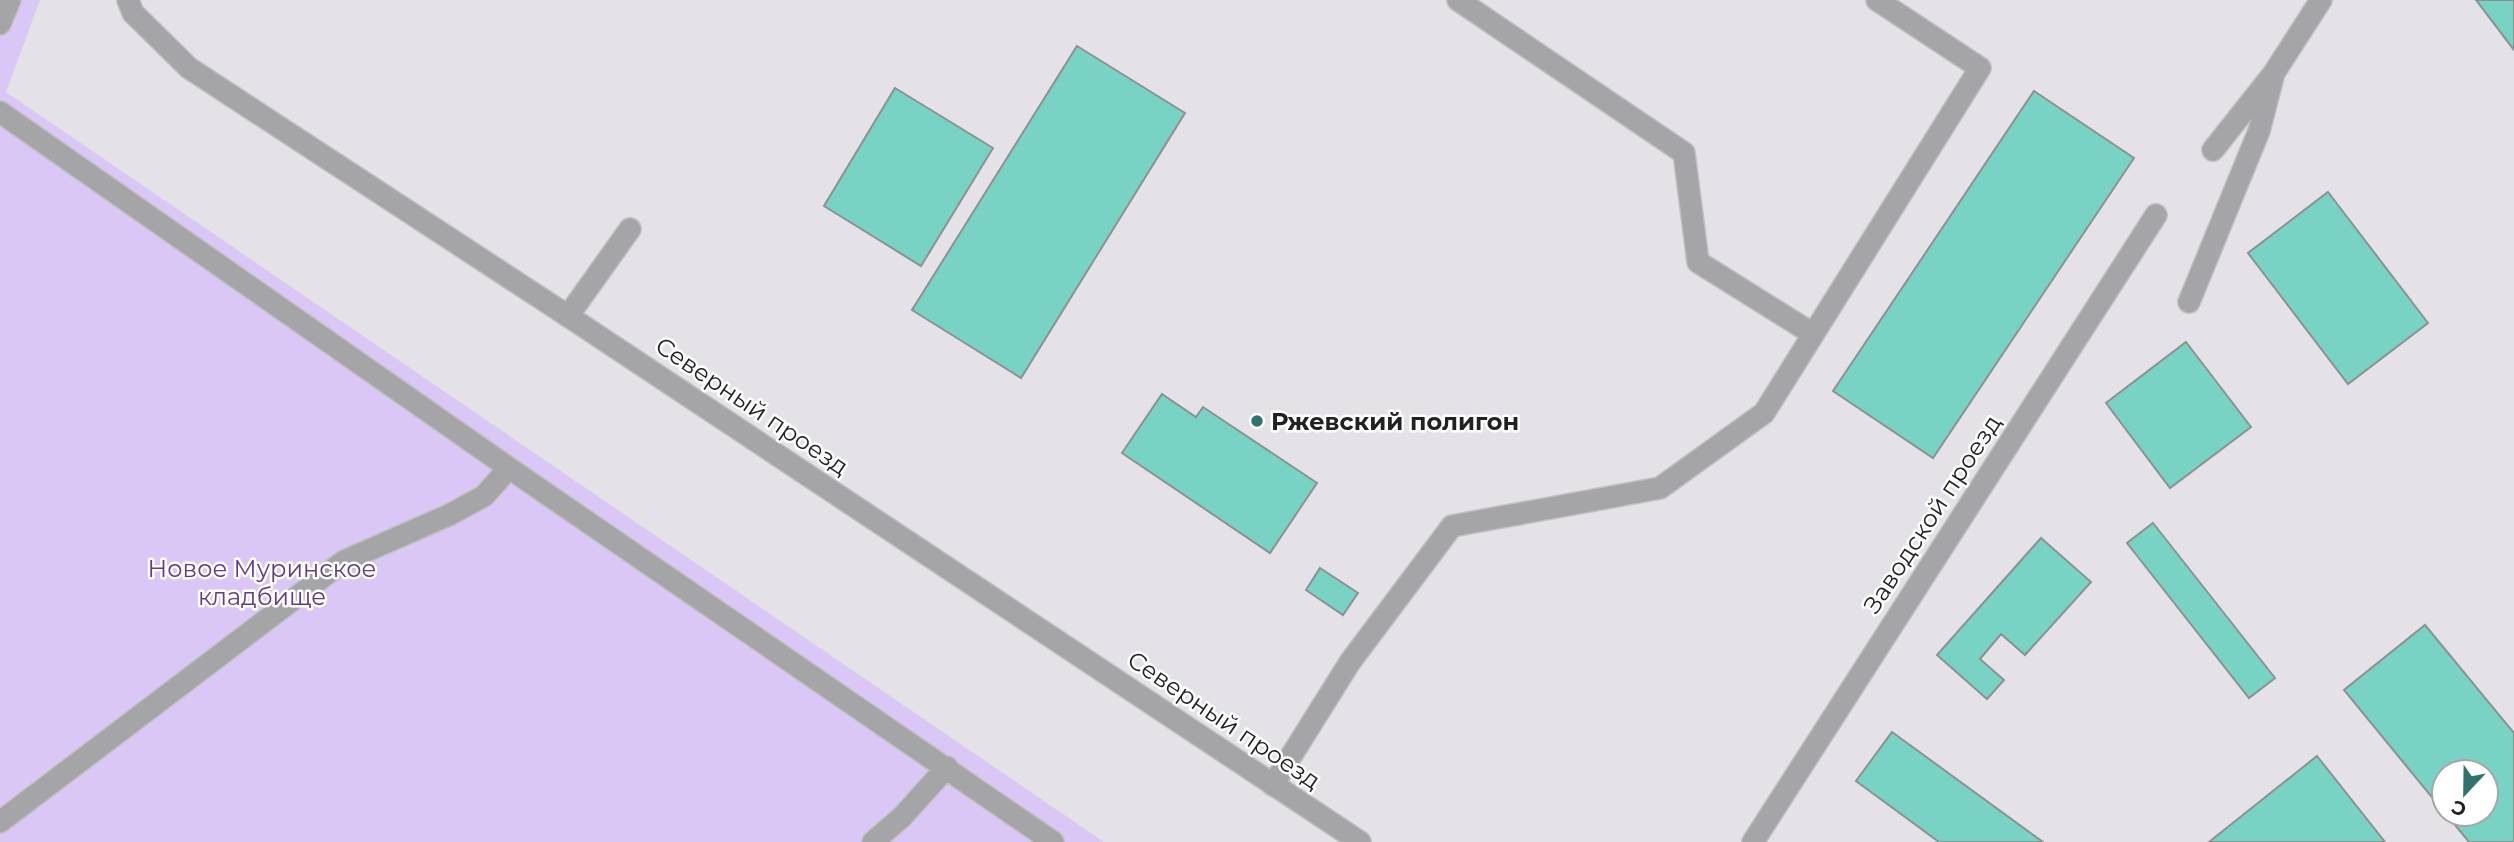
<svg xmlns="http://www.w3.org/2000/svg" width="2514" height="842" viewBox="0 0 2514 842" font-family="Montserrat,sans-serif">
<rect width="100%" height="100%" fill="#e4e2e7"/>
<path fill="#dac7f5" d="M0 0H40L6 92 1104 842H0Z"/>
<path fill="#79d3c4" stroke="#8c9291" stroke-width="2" d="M2476 0H2514V50Z
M1077 46 1185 113 1021 378 912 310Z
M895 88 993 148 921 266 824 206Z
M2034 91 2134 158 1933 458 1833 391Z
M2328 192 2428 323 2348 384 2248 253Z
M2186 342 2251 427 2170 488 2106 403Z
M1162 394 1196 417 1203 407 1317 483 1270 553 1122 453Z
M2153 523 2275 678 2249 698 2127 543Z
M2041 538 2091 582 2025 655 2001 634 1980 659 2004 680 1987 699 1937 655Z
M1320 568 1358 593 1343 615 1306 590Z
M2425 625 2514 733V842H2469L2446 814H2486V772H2444V812L2344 690Z
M1892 732 2043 842H1939L1856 781Z
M2317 756 2385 842H2209Z"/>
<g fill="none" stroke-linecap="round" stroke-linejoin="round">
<defs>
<path id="lane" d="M1458 0 1684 153 1698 262 1813 334
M0 24 10 0
M0 112 509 468 1053 842
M2189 302 2259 131 2274 73
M568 316 630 229
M1273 785 1350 662 1452 526 1660 488 1764 413 1980 68 1877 0
M0 822 344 561 449 515 484 496 509 468
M873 842 902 817 947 767
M1753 842 2156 215"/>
<path id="street" d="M128 0 133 13 189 68 568 316 1360 842
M2213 150 2274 73 2321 0"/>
</defs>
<use href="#lane" stroke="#c1bfc4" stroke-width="24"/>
<use href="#street" stroke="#c1bfc4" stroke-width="24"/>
<use href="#lane" stroke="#a5a4a6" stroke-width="21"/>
<use href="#street" stroke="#a5a4a6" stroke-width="21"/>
</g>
<circle fill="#2e746a" stroke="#fff" stroke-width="2.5" cx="1257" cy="421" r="7"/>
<g text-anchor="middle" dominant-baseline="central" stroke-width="5" stroke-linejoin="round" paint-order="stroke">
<g font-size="24" fill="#212022" stroke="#fff">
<text transform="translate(752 406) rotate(34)">Северный проезд</text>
<text transform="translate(1932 514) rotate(-57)">Заводской проезд</text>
<text transform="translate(1224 720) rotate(34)">Северный проезд</text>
</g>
<g font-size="24" font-weight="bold" fill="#212022" stroke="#fff" text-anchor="start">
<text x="1271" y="421">Ржевский полигон</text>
</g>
<g font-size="24" fill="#603c85" stroke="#fff">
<text x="262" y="568">Новое Муринское<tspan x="262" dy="28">кладбище</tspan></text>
</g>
</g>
<g transform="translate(2465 793) rotate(202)"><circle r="33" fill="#ffffff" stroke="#a6a6a7" stroke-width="2"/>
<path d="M0-5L12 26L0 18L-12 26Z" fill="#2e746a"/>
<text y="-10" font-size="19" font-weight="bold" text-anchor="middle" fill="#212022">С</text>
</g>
</svg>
